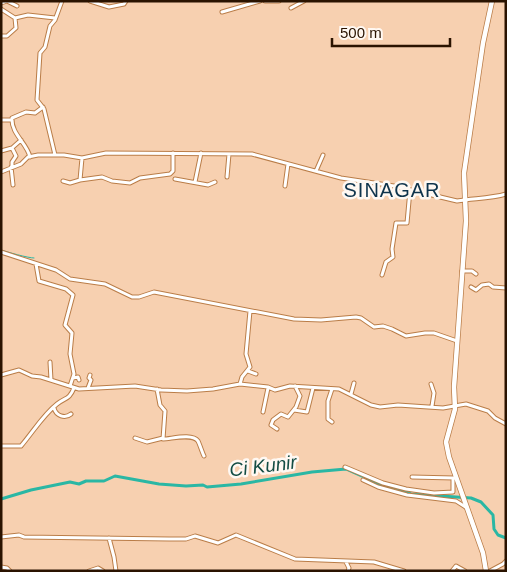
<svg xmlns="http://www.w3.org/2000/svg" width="507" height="572" viewBox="0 0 507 572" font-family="Arial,sans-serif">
<rect width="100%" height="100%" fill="#f7d0b0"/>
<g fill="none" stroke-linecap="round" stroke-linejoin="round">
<path stroke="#2ab7a4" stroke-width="1" d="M1 250C7 252 28 258 34 258"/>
<path stroke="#2ab7a4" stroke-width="3" d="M1 499 31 490 70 482 79 484 86 481H104L115 476 159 484 186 486 203 485 207 487 241 484 312 472 346 469 384 486 396 488 411 494 471 498 481 502 493 515 494 529 498 535 506 538"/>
<defs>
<path id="minor" d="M90 1 109 7 124 4 126 1
M265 1H279
M1 3 7 1 17 6
M291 8 304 1
M1 9 15 18 28 15 55 18
M222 12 260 1
M1 36H7L16 28 15 18
M1 120H12
M1 151 12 148
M55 155 44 109 37 100 40 53 45 47 50 26 55 20 62 1
M30 157C27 143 11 134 12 118L26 112 35 113 43 107
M11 167 13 185
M12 167V162L16 156 12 148 21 140
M316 171 323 155
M1 172 21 164 28 157 38 155H64L82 158 106 153 252 154 341 178 394 186 457 201C473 198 489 199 506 194
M227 177 229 154
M175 179 208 185 215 182
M80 180 102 177 112 181 130 183 140 178 170 174 173 171V153
M63 181 70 183 80 180 82 158
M195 182 201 153
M285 186 288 164
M1 252 56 270 70 279 105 284 132 297H139L154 292 294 319 321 320 356 317 361 318 374 327 383 326 392 329 406 336 425 333H434L457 341
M36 264 39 281 66 289 73 295 65 325 72 333 70 354 74 374 70 386
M462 271H472L476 274
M382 275 386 262 393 257 392 249 396 223H407L410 190
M471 287 476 290 482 285 489 284 493 287 506 288
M50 362 51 380
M248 371 256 374
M1 375 19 370 32 376 41 377 79 389 135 386 161 390 187 391 213 389 240 384 268 387 275 390 290 386 339 389 371 405 380 407 398 405 443 408 466 404 488 411 495 418 506 424
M73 378 78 377 79 380
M240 384 242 377 250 367 246 354 250 311
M431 384 434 393 432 406
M88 388 91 380 89 378 90 375
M157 389 160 405 165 411 163 439C171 439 192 433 198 441 200 445 202 452 204 456
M332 389 328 401V419L332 422
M351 394 354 383
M54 408C56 416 65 419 71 414
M294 410 307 412 313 388
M263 412 268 388
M277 429 271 425 273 420 281 414 288 417 296 407 300 396 295 386
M135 438 147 442 163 438
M1 446H21C33 432 43 415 57 404 66 397 69 400 74 388
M345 467 383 483 406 489 434 493 453 492V479L456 477
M412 477 454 478
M363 480 378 487 407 495 456 501 467 508
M1 537 19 535 24 537 169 539H186L195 536 218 543 236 535 295 559 374 562 404 571
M109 538 114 557 116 571
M346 562 349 568 348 571
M1 567 7 568 10 571
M89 571 98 568 103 571
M452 571 456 566 465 571
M490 571 503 564 506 561"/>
<path id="major" d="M486 571 483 553 449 457 446 442 455 409 454 387 466 221 464 173 483 43 492 1"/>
</defs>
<use href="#minor" stroke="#ba7d48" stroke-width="5"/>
<use href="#major" stroke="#ba7d48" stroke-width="6"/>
<use href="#minor" stroke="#fff" stroke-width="3"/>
<use href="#major" stroke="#fff" stroke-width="4.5"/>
</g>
<g text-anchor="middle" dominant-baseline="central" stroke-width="5" stroke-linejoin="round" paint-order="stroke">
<g font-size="19" font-style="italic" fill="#144d44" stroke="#fff8f2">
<text transform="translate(263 466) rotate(-7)">Ci Kunir</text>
</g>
<g font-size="20" letter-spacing="1" fill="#0f344c" stroke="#fff8f2">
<text x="392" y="190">SINAGAR</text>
</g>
</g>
<rect width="507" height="572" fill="none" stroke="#2a1300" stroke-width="5"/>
<path d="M332 38v8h118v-8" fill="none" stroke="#2a1300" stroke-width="2.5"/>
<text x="340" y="38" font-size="15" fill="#2a1300" stroke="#fff8f2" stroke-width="4" paint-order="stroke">500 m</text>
</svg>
